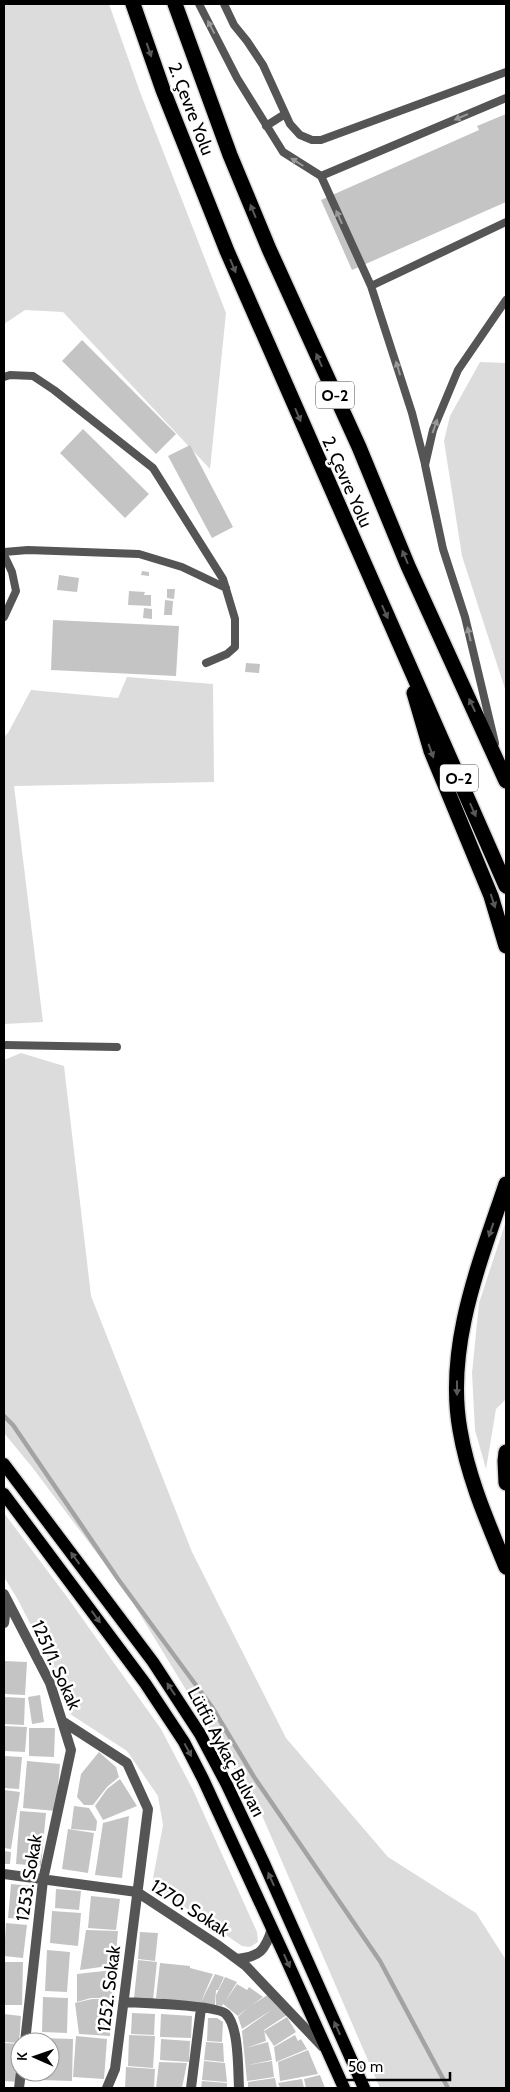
<svg xmlns="http://www.w3.org/2000/svg" width="510" height="2092" viewBox="0 0 510 2092" font-family="Cabin,sans-serif">
<rect width="100%" height="100%" fill="#fff"/>
<path fill="#dcdcdc" d="M4 4H109L140 92 226 313 210 469 63 312 25 310 4 324Z
M480 362 506 363V692L462 556 444 441 450 416Z
M127 677 213 684 214 782 14 786 43 1022 4 1024V737L8 733 31 690 118 698Z
M21 1053 64 1066 91 1296 192 1552 286 1738 388 1857 476 1913 506 1960V2088H380L261 1813 127 1593 32 1467 4 1433V1060Z
M506 1221V1399L496 1409 486 1469 475 1430 472 1373 479 1303Z
M4 1513 67 1597 161 1729 193 1790 257 1932 258 1942 250 1947 242 1946 156 1888 153 1878 163 1825 158 1796 127 1751 70 1714 58 1678 18 1600 4 1577Z"/>
<g fill="none" stroke-linecap="round" stroke-linejoin="round">
<path stroke="#a3a3a3" stroke-width="4.5" d="M4 1416 13 1425 118 1579 212 1707 254 1777 380 1961 448 2088"/>
</g>
<path fill="#c4c4c4" d="M506 114V202L352 270 321 200 479 130 477 126Z
M82 340 176 434 156 454 62 361Z
M83 429 149 494 125 518 60 453Z
M190 445 233 527 212 538 168 456Z
M142 571 149 572V576L141 575Z
M59 575 79 578 77 592 57 590Z
M167 589H175L174 599 167 598Z
M129 591 145 592 144 595H151V606L128 605Z
M165 600 173 601 172 615H164Z
M144 608 152 609V619L143 618Z
M53 620 179 626 176 676 51 670Z
M246 663 260 664 259 673 245 672Z
M5 1661 27 1662 25 1695 4 1694Z
M40 1695 44 1722 32 1724 28 1697Z
M4 1697 25 1698 24 1725 4 1724Z
M4 1726 27 1727 25 1752 4 1751Z
M29 1728H55L54 1757 29 1756Z
M99 1752 116 1767 119 1777 107 1787 93 1805H84L77 1797 81 1774Z
M4 1756 22 1757 19 1789 4 1788Z
M27 1761 60 1764 56 1811 23 1808Z
M120 1779 137 1806 103 1820 95 1806 107 1789Z
M4 1790 20 1792 11 1849 4 1848Z
M74 1806 89 1808 97 1821 96 1831 71 1829Z
M20 1811 46 1813 41 1866 16 1864Z
M129 1816 122 1878 95 1875 103 1823Z
M68 1829 94 1833 88 1873 62 1869Z
M4 1851 11 1852 10 1864H4Z
M11 1884 32 1886 29 1920 8 1918Z
M56 1889 81 1891 79 1910 55 1908Z
M91 1896 120 1899 116 1930 88 1928Z
M52 1911 81 1913 78 1946 50 1943Z
M6 1923 27 1925 23 1958 4 1956Z
M86 1930 118 1931 115 1965 80 1970Z
M140 1932 158 1933 155 1961 138 1959Z
M47 1950 70 1952 67 1992 45 1991Z
M138 1960 157 1962 153 2000 134 1998Z
M4 1962H23L22 2005H4Z
M160 1963 190 1966V1968L213 1974 200 2004 186 2002 187 1996 186 2002 156 1998Z
M113 1970 112 1998H91L77 2002V1974Z
M215 1974 224 1977 218 1990H216L215 2005 200 2004Z
M225 1977 237 1982 225 2002 237 1984 247 1990 249 1987 263 1997 252 2005 269 1994 287 2015 264 2030 266 2041 246 2048 268 2042 272 2060 248 2065 272 2061 274 2077 247 2081 242 2031 273 2009 242 2029 238 2017 247 2008 238 2016 223 2004 222 2006 216 2005V1995Z
M43 1997 68 1998 67 2033 42 2032Z
M92 1999H112L110 2036 79 2034 75 2003Z
M132 2013 155 2014 154 2035 131 2034Z
M4 2014 21 2016 19 2043 4 2042Z
M161 2014 192 2016 191 2038 160 2037Z
M287 2017 296 2032 274 2046 264 2031Z
M208 2018H217L223 2022 222 2042 207 2041Z
M129 2035 155 2036 153 2068 128 2066Z
M295 2035 298 2041 301 2039 307 2049 276 2062 274 2047Z
M76 2036 107 2039 104 2079 73 2077Z
M42 2038 73 2039 72 2081 40 2080 41 2072H50V2042H41Z
M161 2039 190 2041 189 2062 160 2060Z
M206 2042 223 2043 224 2062 204 2060Z
M4 2043 20 2044 19 2082 4 2081Z
M308 2050 318 2074 280 2081 278 2062Z
M204 2061 225 2063 227 2082 202 2080Z
M159 2062 187 2063 182 2088H156Z
M126 2067 155 2069 154 2088H125Z
M320 2075 325 2088H306L304 2079Z
M275 2078 277 2088H248V2082Z
M302 2079 304 2088H280L278 2083Z
M202 2081 227 2083V2088H201Z"/>
<g fill="none" stroke-linecap="round" stroke-linejoin="round">
<defs>
<path id="primary" d="M4 1464 153 1662 200 1734 226 1783 263 1861 364 2088
M4 1494 145 1683 184 1742 203 1779 287 1961 344 2088"/>
<path id="highway" d="M133 4 163 90 227 251 506 886
M175 4 230 155 269 249 359 447 408 566 506 781
M414 693 431 751 491 896 506 946
M506 1184C480 1262 445 1346 460 1430 468 1478 488 1523 506 1567
M506 1452 505 1461 506 1483"/>
</defs>
<use href="#primary" stroke="#dbdbdb" stroke-width="15"/>
<use href="#highway" stroke="#dbdbdb" stroke-width="18"/>
<path stroke="#555" stroke-width="8" d="M199 4 237 78 283 152 321 176 506 98
M224 4 234 25 247 41 263 65 290 124 300 135 312 140H321L506 72
M266 126 285 114
M321 176 371 286 412 413 425 464
M371 286 506 222
M4 377 10 375 33 376 54 390 153 468 223 579 235 619V647L227 654 206 663
M4 552 28 550 139 554 182 567 226 588
M4 555 12 572 16 591 4 617
M495 743 465 617 443 549 425 465 433 430 458 370 506 300
M4 1045 117 1047"/>
<path stroke="#555" stroke-width="10" d="M4 1594 50 1683 62 1721 127 1763 148 1809 115 2069 107 2088
M4 1623 7 1600
M4 1874 137 1892 219 1946 246 1966 322 2046
M237 1959C260 1957 265 1950 272 1929
M124 2002C140 2003 218 2005 226 2014 239 2026 238 2070 239 2088
M25 2042 43 1880 71 1750 62 1721
M19 2088 21 2072
M191 2088 201 2008"/>
<use href="#primary" stroke="#000" stroke-width="12"/>
<use href="#highway" stroke="#000" stroke-width="15"/>
</g>
<defs><path id="oneway-solid" d="M-6-.8H1V-3.2L6.5 0L1 3.2V.8H-6Z" transform="scale(1.25)"/></defs>
<g fill="#999">
<use href="#oneway-solid" transform="translate(211 27) rotate(-118)"/>
<use href="#oneway-solid" transform="translate(461 117) rotate(157)"/>
<use href="#oneway-solid" transform="translate(297 162) rotate(-148)"/>
<use href="#oneway-solid" transform="translate(339 217) rotate(-114)"/>
<use href="#oneway-solid" transform="translate(398 368) rotate(-107)"/>
<use href="#oneway-solid" transform="translate(435 426) rotate(-71)"/>
<use href="#oneway-solid" transform="translate(469 634) rotate(-103)"/>
</g>
<g fill="#595959">
<use href="#oneway-solid" transform="translate(149 50) rotate(71)"/>
<use href="#oneway-solid" transform="translate(253 211) rotate(-112)"/>
<use href="#oneway-solid" transform="translate(233 266) rotate(67)"/>
<use href="#oneway-solid" transform="translate(319 360) rotate(-114)"/>
<use href="#oneway-solid" transform="translate(298 415) rotate(67)"/>
<use href="#oneway-solid" transform="translate(405 557) rotate(-113)"/>
<use href="#oneway-solid" transform="translate(385 612) rotate(66)"/>
<use href="#oneway-solid" transform="translate(472 705) rotate(-115)"/>
<use href="#oneway-solid" transform="translate(431 751) rotate(70)"/>
<use href="#oneway-solid" transform="translate(473 810) rotate(66)"/>
<use href="#oneway-solid" transform="translate(493 901) rotate(72)"/>
<use href="#oneway-solid" transform="translate(491 1230) rotate(109)"/>
<use href="#oneway-solid" transform="translate(457 1388) rotate(90)"/>
<use href="#oneway-solid" transform="translate(75 1558) rotate(-126)"/>
<use href="#oneway-solid" transform="translate(96 1617) rotate(54)"/>
<use href="#oneway-solid" transform="translate(171 1689) rotate(-124)"/>
<use href="#oneway-solid" transform="translate(188 1750) rotate(62)"/>
<use href="#oneway-solid" transform="translate(271 1879) rotate(-114)"/>
<use href="#oneway-solid" transform="translate(287 1961) rotate(66)"/>
<use href="#oneway-solid" transform="translate(337 2028) rotate(-114)"/>
</g>
<g text-anchor="middle" dominant-baseline="central" stroke-width="5" stroke-linejoin="round" paint-order="stroke">
<g fill="#fff" stroke="#4c4c4c" stroke-width="1">
<rect x="316" y="381.5" width="38" height="27" rx="4"/>
<rect x="440" y="764.5" width="38" height="27" rx="4"/>
</g>
<g font-size="16" font-weight="bold" fill="#000">
<text x="335" y="395">O-2</text>
<text x="459" y="778">O-2</text>
</g>
<g font-size="18" fill="#000" stroke="#fff">
<text transform="translate(191 109) rotate(69)">2. Çevre Yolu</text>
<text transform="translate(347 482) rotate(66)">2. Çevre Yolu</text>
<text transform="translate(56 1665) rotate(66)">1251/1. Sokak</text>
<text transform="translate(226 1752) rotate(62)">Lütfü Aykaç Bulvarı</text>
<text transform="translate(29 1878) rotate(-81)">1253. Sokak</text>
<text transform="translate(190 1908) rotate(33)">1270. Sokak</text>
<text transform="translate(109 1989) rotate(-83)">1252. Sokak</text>
</g>
</g>
<rect width="510" height="2092" fill="none" stroke="#000000" stroke-width="10"/>
<g transform="translate(35 2057) rotate(272)"><circle r="24" fill="#ffffff" stroke="#999999"/>
<path d="M0-4L9 19L0 12L-9 19Z" fill="#000000"/>
<text y="-8" font-size="14" font-weight="bold" text-anchor="middle" fill="#000000">K</text>
</g>
<path d="M340 2072v8h110v-8" fill="none" stroke="#000000" stroke-width="2.5"/>
<text x="348" y="2072" font-size="15" fill="#000000" stroke="#ffffff" stroke-width="4" paint-order="stroke">50 m</text>
</svg>
